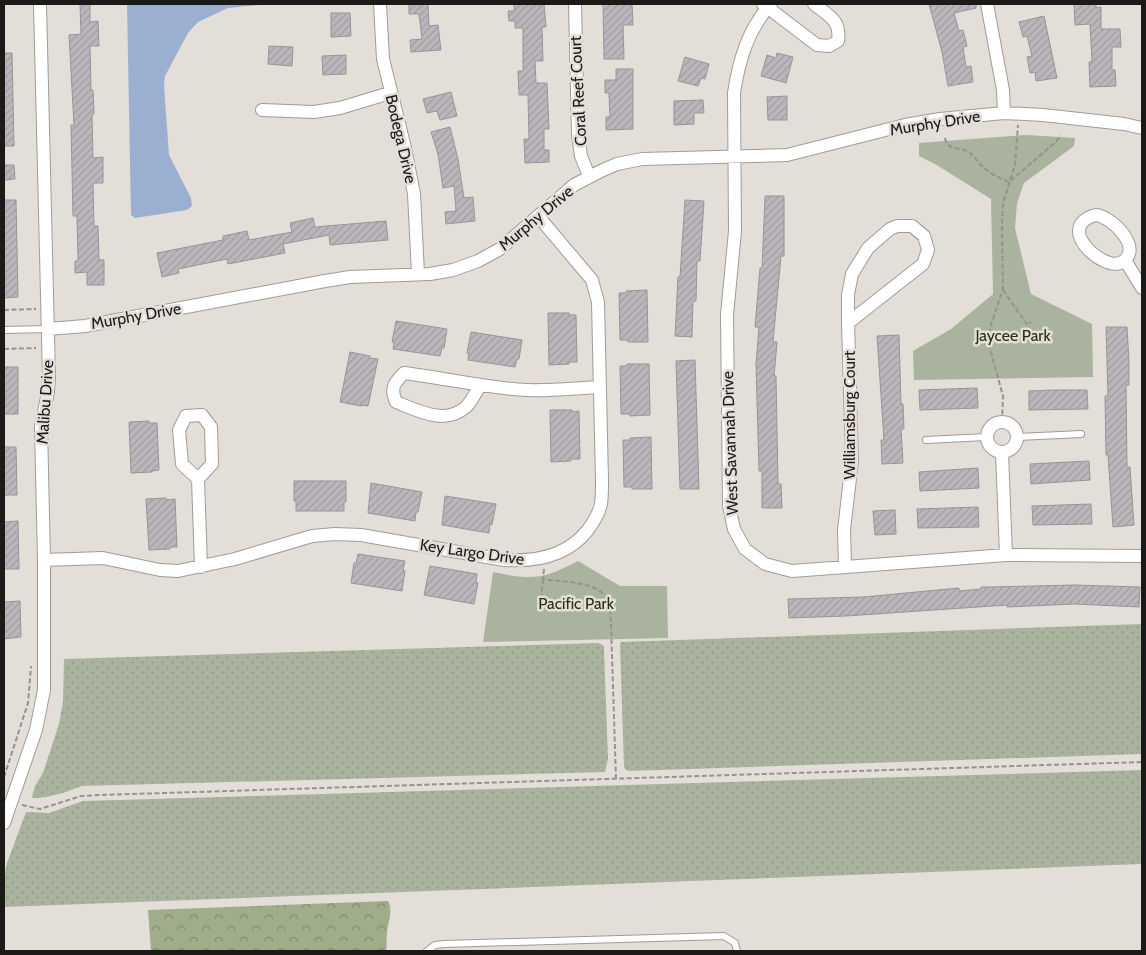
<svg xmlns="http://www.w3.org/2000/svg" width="1146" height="955" viewBox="0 0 1146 955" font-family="Cabin,sans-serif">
<defs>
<pattern id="grass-dots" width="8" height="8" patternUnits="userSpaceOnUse" patternTransform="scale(1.25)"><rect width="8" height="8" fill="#aab39d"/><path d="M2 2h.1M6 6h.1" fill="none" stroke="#929987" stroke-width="1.8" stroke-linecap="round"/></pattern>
<pattern id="forest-crowns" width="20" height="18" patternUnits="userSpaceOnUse" patternTransform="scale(1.25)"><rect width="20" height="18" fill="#a0ad8a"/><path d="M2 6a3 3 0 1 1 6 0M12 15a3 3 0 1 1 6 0" fill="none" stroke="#828c70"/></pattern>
<pattern id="building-hatch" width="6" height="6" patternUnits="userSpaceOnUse" patternTransform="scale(1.25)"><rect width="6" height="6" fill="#bbb6bb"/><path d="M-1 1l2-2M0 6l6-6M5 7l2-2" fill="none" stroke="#a09ca0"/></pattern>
</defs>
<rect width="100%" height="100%" fill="#e4ded9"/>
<path fill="url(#grass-dots)" d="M1142 624V754L630 771 626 770 624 767 620 645 621 642Z
M599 643 604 646V649L608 759 605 772 82 786C66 792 50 798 33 798L32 797 35 786 43 773 59 724 63 701 64 659Z
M1142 770V864L4 907V878L7 863 26 812 49 813 83 801Z"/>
<path fill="url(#forest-crowns)" d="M388 901C394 912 387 923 387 934 386 940 387 946 386 951H151L148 910Z"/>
<path fill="#aab39d" d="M1026 135 1075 138 1074 146 1024 183 1017 203 1015 228 1031 294 1092 324 1093 377 914 380 913 351 951 329 993 294 991 199 935 164 919 156V143Z
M578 561 620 586H667L668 638 483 642 493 572C532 580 542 580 578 561Z"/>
<path fill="#9bb0d0" d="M127 4H270L228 8 198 22 188 33 165 76 164 85 169 155 191 198 192 206 187 210 135 218 131 215Z"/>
<path fill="url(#building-hatch)" stroke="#999499" d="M80 4H90V22L98 21 99 46H90L91 90H93L94 114H92L93 158 103 157V183H93L94 226H98L99 260H104V285H87V272L75 273V261H78L77 216H73L71 125H74L69 35 81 34Z
M409 4H428L429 26 438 25 441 50 411 52 410 40 422 39 419 14H409Z
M514 4H544L546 27H542L543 61H535L536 83H547L549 129H544V150H549V162L525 163 524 139H529L528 95H519L518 71H523V28H515V21H509L508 11H514Z
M603 4H632L633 25H623L624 59H604Z
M929 4H976V8L954 13 959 31 963 30 967 46 963 47 966 67 971 66 973 82 948 86 942 52Z
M1074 4H1096V8L1101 7V29H1120L1121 47H1112V70H1115L1116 86 1090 87 1089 62H1092L1090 24 1075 25Z
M331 13H350L351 36 331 37Z
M1044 16 1057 78 1036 81 1035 72 1030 73 1027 57 1032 56 1027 36 1023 37 1019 22Z
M269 46 293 47 292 66 268 64Z
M4 53H12L14 146H4Z
M777 53 793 57 786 83 761 76 767 55 776 58Z
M346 55V74L323 75 322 56Z
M685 57 709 64 705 79 701 78 698 86 678 81Z
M616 69H633V129L606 130V117H610L609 93H605V80H616Z
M451 92 457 116 440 120 437 111 427 113 423 99Z
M787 96V120H768L767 97Z
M703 100 704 113H694V124L674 125V101Z
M450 127 458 159 464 198 473 197 475 221 446 224 445 212 456 211 454 186 443 188 438 154 431 132Z
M4 165H14L15 179 4 180Z
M765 196H784V256H781L773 342H777L774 376H776L778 484H781L782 508H762V471H759L756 364 759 327H755L760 268H762Z
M4 200H16L18 297 4 298Z
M685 200 704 201 700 261H697L696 301H693L692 337 675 336 678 277H680Z
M313 218 315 227 386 221 388 240 330 245 329 235 283 244 285 253 228 264 227 259 178 269 179 273 162 277 157 253 223 240V236L247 231 249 240 292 232 290 223Z
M647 290 648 342H628V340H620L619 293H626V291Z
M548 313H569V315H576L577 362H569V364L549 365Z
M396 321 447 329 444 348H442L440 356 393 349 394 342H392Z
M1106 327H1127L1129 361V385H1126L1127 467H1130L1134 525 1113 527 1108 455H1106L1105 396H1108Z
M471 332 522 340 519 359H517L515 367 468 360 469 353H467Z
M899 335 901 404H903L904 429H901L903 463 882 464 881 440H884L877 336Z
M350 352 370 356V358L378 359 368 406 361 405V406L340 402Z
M695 360 699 489H680L676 361Z
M627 364H649L650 415 630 416V414H621L620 366H627Z
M4 367H18V414H4Z
M977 388 978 408 920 410 919 390Z
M1053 390H1087L1088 409 1029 410V391Z
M550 410H572V412L579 411 580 459H571V461L551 462Z
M149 421V423H157L159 470 152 471V472L131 473 129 422Z
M651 437 652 489H632V487H624L623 440H630V438Z
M4 447H16L17 495H4Z
M1089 461 1090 480 1031 484 1030 464Z
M978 468 979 488 920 491 919 472Z
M294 481H346V502H344V511H296V501H294Z
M371 483 422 492 418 512H416L415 521 368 513Z
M445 496 496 504 492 525 490 524 489 533 442 525Z
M166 498V500L175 499 177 547H170V549L149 550 146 499Z
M1091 504 1092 524 1033 525 1032 506Z
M978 507 979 527 918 528 917 509Z
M895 510 896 534 875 535 873 511Z
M18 521 19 569H4V522Z
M358 554 405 561 403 570 405 571 402 591 351 583 354 563H356Z
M430 566 477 574 476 583H478L474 604 424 595Z
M1075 585 1140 587 1139 607 1075 604 1007 607V605L846 616 789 618 788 599 864 597 959 588V591L981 589V587H991Z
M20 601 21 637 4 639V602Z"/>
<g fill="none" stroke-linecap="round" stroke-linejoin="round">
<defs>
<path id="lane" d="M4 330 48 329
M1018 437 1081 434
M926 440 986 437
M427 951 435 945 444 944 724 936 735 943 737 951"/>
<path id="street" d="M380 4 383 59 405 148 414 194 418 274
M575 4 578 135 581 156 589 176
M763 4 817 45 829 46 838 41C841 20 829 16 814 4
M771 4C748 29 739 60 734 93L735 231 727 315 729 506 734 529 745 549 765 564 792 571 1006 555 1142 556
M987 4 1003 90 1004 113
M262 110 314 112 340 108 390 93
M1096 215C1113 217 1146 251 1120 263 1101 270 1054 226 1096 215Z
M1125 260 1142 288
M48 329 85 326 325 281 350 277 430 274 453 270 478 261 500 249 574 185 603 170 617 164 642 159 787 155 905 125 940 119 1004 113 1043 115 1124 124 1142 128
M480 386C476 392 472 400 467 406 446 426 419 411 396 402 390 388 394 383 404 373 445 378 485 388 527 390 551 391 576 388 600 387
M987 437a15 15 0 1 1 30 0a15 15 0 1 1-30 0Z
M1002 453 1006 555
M198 479 182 464 179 430 186 416 202 415 211 427 212 464 198 479 201 567
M44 560 103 558 160 570 178 571 235 559 312 536 335 534 361 535 504 560C535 562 566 557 587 531 593 523 599 514 601 504 602 497 602 488 602 481L598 302 592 280 538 216
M845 566 844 530 852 461 848 323V295L852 274 868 248 890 229 897 226H912L924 236 928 250 923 264 848 323
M4 823 36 730 44 690V560L41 427 48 392 49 378 40 4"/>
</defs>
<use href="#lane" stroke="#a19b97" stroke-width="8"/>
<use href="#street" stroke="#a19b97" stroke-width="14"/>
<path stroke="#96928e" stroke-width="2" stroke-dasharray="5 2.5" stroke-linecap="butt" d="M945 138C947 150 957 147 967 151 973 154 976 160 981 165 989 173 999 178 1009 182L1057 141 1060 135
M1003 290 1026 323 1028 325 1031 322
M4 310 36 309
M4 349 36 348
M1002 422 1003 396 989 345 990 328 1003 289 1002 224 1003 203 1015 165 1018 125
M544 569 543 579C560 582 596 581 606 597 611 605 610 615 611 624L616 780
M541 599 543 579
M4 777 28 703 31 666
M22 805 40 809 81 796 101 795 1142 762"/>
<use href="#lane" stroke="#fff" stroke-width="6"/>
<use href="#street" stroke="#fff" stroke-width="12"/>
</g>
<g text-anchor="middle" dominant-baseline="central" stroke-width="5" stroke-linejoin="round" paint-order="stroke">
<g font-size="16" fill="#1c1a19" stroke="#e4ded9">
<text transform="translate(578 91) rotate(-93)">Coral Reef Court</text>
<text transform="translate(935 123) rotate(-9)">Murphy Drive</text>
<text transform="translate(401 139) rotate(77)">Bodega Drive</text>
<text transform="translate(536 218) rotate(-40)">Murphy Drive</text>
<text transform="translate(136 316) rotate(-10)">Murphy Drive</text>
<text transform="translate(45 402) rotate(-86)">Malibu Drive</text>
<text transform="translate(849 415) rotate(-90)">Williamsburg Court</text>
<text transform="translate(730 443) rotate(-92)">West Savannah Drive</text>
<text transform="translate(472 552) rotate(8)">Key Largo Drive</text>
</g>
<g font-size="16" fill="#253107" stroke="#e4ded9">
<text x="1013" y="335">Jaycee Park</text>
<text x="576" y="603">Pacific Park</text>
</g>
</g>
<rect width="1146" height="955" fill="none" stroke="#1c1a19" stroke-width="10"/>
</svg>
